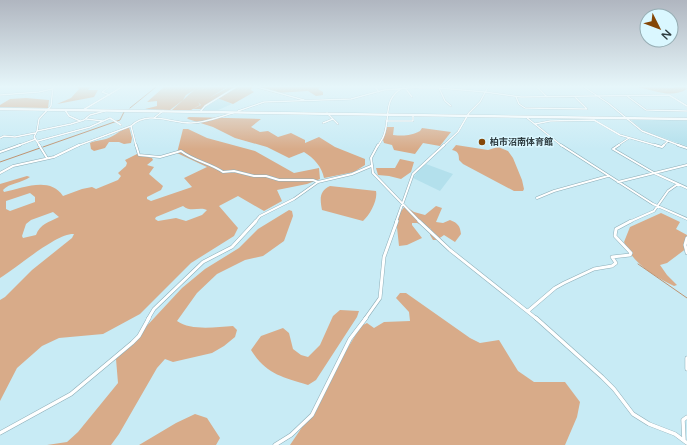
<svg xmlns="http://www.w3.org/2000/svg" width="687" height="445" viewBox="0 0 687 445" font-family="'Varela Round','Noto Sans JP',sans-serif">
<rect width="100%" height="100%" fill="#c8ebf5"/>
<path fill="#b3e0ec" d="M218 98 232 104 218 110H202L205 106Z
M633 119 687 120V146L644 131 632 121Z
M426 164 453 174 440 191 413 178 418 171Z"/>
<path fill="#d8ab89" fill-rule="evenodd" d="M77 87H91L88 90H98L94 97 57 104 71 98 79 89Z
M164 87H206L198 90 208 87H227L209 98 229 87H252L251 90 254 92 233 104 217 98 201 109H193L201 105 198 102 200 105 191 110H172L194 90 186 95 183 100 170 110 145 109 157 106V101L147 102Z
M260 87H321L318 89 323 92V95L316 96 308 91 275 93 256 88Z
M637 87 674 88 675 87H685L687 89C671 99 654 90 637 87Z
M26 98 49 100 48 108 0 107V105L10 99Z
M189 117 261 119 251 127 260 132 268 131 278 137 291 133 305 140V143L319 137 335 147 365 159V165L354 172 324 178C322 167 314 158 304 152L289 158 267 147 235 138 213 127 188 119 187 118Z
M129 127 132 138 131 143 124 144 119 142H109L105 148 94 151 91 149 90 143C96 140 100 141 106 139 115 136 120 130 129 127Z
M387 127H394L393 135C404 136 410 136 420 131L422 128 451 132 440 146 423 143 415 154 394 150 392 145 384 143 383 140Z
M183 129H188L207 138 255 151 294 173 319 168 320 179 307 184 277 190 282 201 264 211 238 196 219 206 238 228 234 236 191 263 140 314 103 334 59 338 42 346 17 368 0 401V300L5 297 32 270 72 238 74 234C56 233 17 268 0 278V184L27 176 30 177C22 183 9 183 3 190L4 192C23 188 50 176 63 196L82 189 92 187 96 189 118 180 121 176 118 173 126 166 127 163 125 160 137 154 152 158 153 160 147 165 154 167 149 174 163 186 161 190 147 197V199L151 201 192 187 184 178 207 167 177 153ZM30 193 35 197V202L10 211 6 209V201ZM183 206C192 213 199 206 207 210L202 215 186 221 176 218 158 221 155 219 156 217ZM53 212 59 217C49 222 40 224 36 235L23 238 22 236 26 224 31 220Z
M456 145 488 150 498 147 508 151 513 158 522 180 524 189 523 191H514L463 164 459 160C459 154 458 151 452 150Z
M400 159 414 162 411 172 401 179 389 176 378 175 376 168H395Z
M330 186 376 191C378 200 370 215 363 221L322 210C320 199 319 191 330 186Z
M405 206 414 212 425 215 436 206 442 208 436 222 443 223 450 220C458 223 460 226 461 234L455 242 444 235 437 240H433L430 235 431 229 417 223H412V225L422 238 407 245 399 246 396 218Z
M289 210 292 211 293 216 284 241 263 256 245 260 217 274 197 293 177 321C191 331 216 327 233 326L237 330 235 337 224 346 212 353 173 362 165 359 157 368 119 434 111 445H47L67 442 78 432 118 383 116 359 182 288 205 269 239 248 258 229Z
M661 213 680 222 676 229 687 235V248L667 263 660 265 667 275 677 285 674 286C654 276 633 264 624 242L630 227Z
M400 293H406L470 338 480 343 499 340 518 371 534 382H565L580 402 577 417 565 445H290L319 402 335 369 361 326 367 323 374 328 384 322 410 321 409 312 396 298Z
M340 310 359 311 357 317 316 380 308 385C281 376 267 375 251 350L261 336 283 328 289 333 293 349 301 355 308 357 320 345 333 316Z
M195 414 207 418 220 438 216 445H139L176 423Z"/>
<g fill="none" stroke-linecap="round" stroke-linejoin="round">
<path stroke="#bf9371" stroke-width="1" d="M130 108 156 87
M43 147 120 120 124 112
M0 162 40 148
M638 264 687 298"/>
<defs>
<path id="minor-far3" d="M109 87 102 92 110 95
M257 87 304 100
M375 87 379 92
M537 87 547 97
M584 87 608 103 642 131 681 146
M419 88H439L485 92
M439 88 445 101 451 106
M406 89 412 97
M485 92 521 97 669 95 687 106
M0 95 39 92 52 89
M627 96 646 110 687 111
M516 97 519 104 525 108 587 109 575 97
M65 110 69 116 80 121
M83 110 122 87
M238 111 264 102 351 99 384 90 421 87
M200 112 205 106 236 87
M327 113 338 124
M526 117 562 146
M154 118 163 111
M86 119 103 121
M386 121H413V115
M323 123 333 119
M535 124 550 121 594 120 620 135 658 146
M37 131 71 124 84 120 90 115 105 111
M0 138 4 136 15 137 35 133
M38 141 90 127 110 118 121 125
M17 146 36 139
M40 146 34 137 37 131 39 119 51 106 53 87
M77 146 131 126
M136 146 131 126C148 110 170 123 191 123 205 123 219 117 233 113
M378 146C380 142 383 139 384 135 391 115 382 99 404 87
M443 146 458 132 469 113 480 102 488 87
M617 146 629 138
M663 146 668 141"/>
<path id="minor-far2" d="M39 145 47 158
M136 145 139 155 160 157 181 151C194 161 210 163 223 172L234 171 254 176H266L279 180H313L318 182
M378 145 371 158 373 173 420 222
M561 145 653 204 687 219
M619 145 613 149 654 173 687 188
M655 145 662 147 664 145
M678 145 687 148
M0 152 20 145
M0 173 13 166 54 157 79 145
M618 182 687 165
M537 198 554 191 608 176
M255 222 260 216 294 199 318 182 352 174 371 166
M396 222 413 174 444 145
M629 222 654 211 668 191 678 184"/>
<path id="minor-far1" d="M419 221 450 250 537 319
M687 238 685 245 687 253
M528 311 555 288 564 283 594 269 612 266 616 263 612 257 630 255 631 253 615 236 616 229 631 221
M148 319 154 309 203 262 232 247 256 221
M365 319 380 298 384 257 397 221"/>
<path id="minor" d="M536 318 602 377 614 389 633 414 649 424 675 434 687 443
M687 358V369
M0 433 71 394 132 343 139 336 149 318
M684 440 683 420 687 417
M275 445 291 435 312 415 350 339 366 318"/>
<path id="highway" d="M0 109 687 119"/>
</defs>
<use href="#minor-far3" stroke="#8daeb8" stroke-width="2"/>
<use href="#minor-far2" stroke="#8daeb8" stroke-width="3"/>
<use href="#minor-far1" stroke="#8daeb8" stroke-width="4"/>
<use href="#minor" stroke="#8daeb8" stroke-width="4.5"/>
<use href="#highway" stroke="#8daeb8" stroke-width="3"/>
<use href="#minor-far3" stroke="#fff" stroke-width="1.5"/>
<use href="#minor-far2" stroke="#fff" stroke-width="2"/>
<use href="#minor-far1" stroke="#fff" stroke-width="3"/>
<use href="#minor" stroke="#fff" stroke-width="3.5"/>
<use href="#highway" stroke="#fff" stroke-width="2.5"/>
</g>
<linearGradient id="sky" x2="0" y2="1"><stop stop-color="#b0b6c0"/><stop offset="0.58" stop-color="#e6f6fa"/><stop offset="1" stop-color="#e6f6fa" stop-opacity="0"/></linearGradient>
<rect width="687" height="149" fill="url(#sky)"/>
<circle fill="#844606" stroke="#daf7ff" stroke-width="1.5" cx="482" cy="142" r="4"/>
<g text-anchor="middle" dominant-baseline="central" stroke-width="3" stroke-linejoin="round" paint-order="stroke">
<g font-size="9" font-weight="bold" fill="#2f3d41" stroke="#daf7ff" text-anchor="start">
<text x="490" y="142">柏市沼南体育館</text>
</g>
</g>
<g transform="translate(659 28) rotate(132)"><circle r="19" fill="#daf7ff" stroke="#96adb3"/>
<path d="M0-3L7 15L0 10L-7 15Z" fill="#844606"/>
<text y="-6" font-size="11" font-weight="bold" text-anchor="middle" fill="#2f3d41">N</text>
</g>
</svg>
